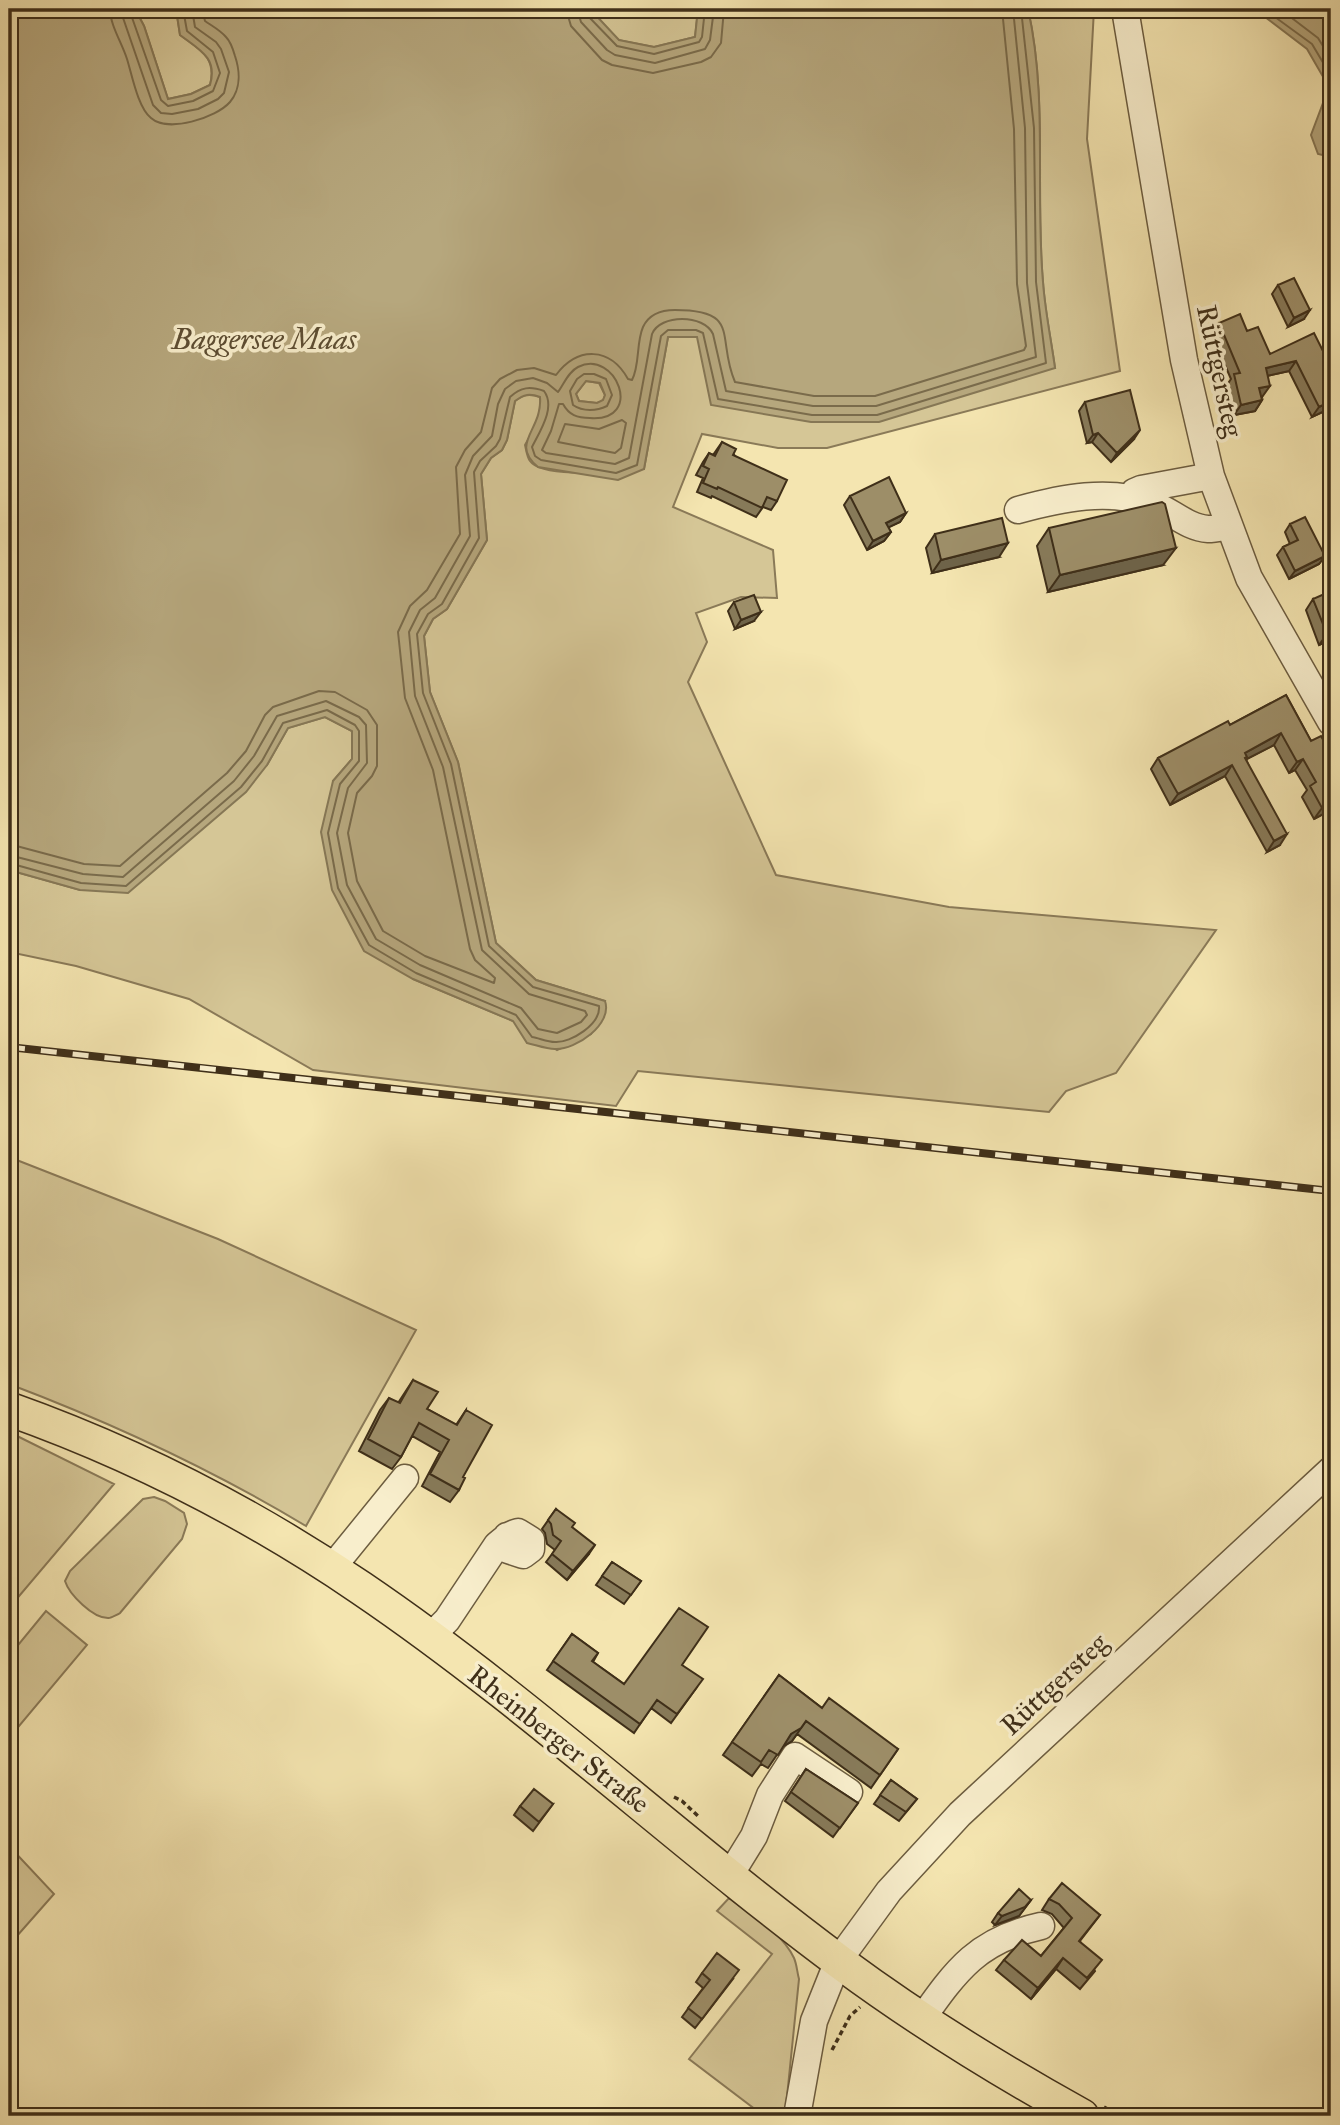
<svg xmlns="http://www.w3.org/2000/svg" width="1340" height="2125" viewBox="0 0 1340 2125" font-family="'IM FELL Great Primer',serif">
<rect width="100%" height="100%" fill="#f4e5b0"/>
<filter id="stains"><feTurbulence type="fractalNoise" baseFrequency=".00286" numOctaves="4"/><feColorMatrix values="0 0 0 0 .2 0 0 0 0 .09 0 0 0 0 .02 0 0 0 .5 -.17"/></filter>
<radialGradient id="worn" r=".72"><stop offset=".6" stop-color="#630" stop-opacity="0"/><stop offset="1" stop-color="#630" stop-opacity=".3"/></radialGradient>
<path fill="#d5c696" stroke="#8a7a58" stroke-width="2" d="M135 9H176L180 35C200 50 217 57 210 85L191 94 168 99 144 26Z
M590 9H698L695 37 654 47 618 40Z
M1028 9H1094L1087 139 1120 371 827 448H778L702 434 673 507 773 550 777 598 741 597 696 613 707 642 688 682 776 875 949 907 1216 930 1116 1073 1066 1091 1049 1112 638 1071 616 1106 313 1070 189 999 76 966 9 952V870L80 890 267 765 288 728 325 717 352 731V759L333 781 413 979 513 1021 557 1050 591 1034 605 1001 536 980 496 943 458 762 430 692 424 636 433 619 447 609 487 540 481 474 491 458 502 450 507 440 515 401C524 394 530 394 540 397 542 415 534 429 525 445 526 449 527 457 530 461 543 480 622 470 644 469L668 337H697L1055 368C1051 339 1045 311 1043 282 1035 192 1048 98 1028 9Z
M586 381 599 383 605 395 603 401 597 403 579 401 576 394Z
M9 1157 218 1239 416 1330 306 1526C211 1469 112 1423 9 1384Z
M9 1432 114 1484 9 1608Z
M154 1497 165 1501 184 1513 187 1524 182 1539 120 1613C119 1614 110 1618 109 1618 93 1619 69 1594 65 1581L70 1571 143 1499Z
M46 1611 87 1645 9 1738V1656Z
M9 1846 54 1894 9 1945Z
M729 1898C751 1915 782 1932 794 1958 797 1965 797 1972 799 1979L785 2116H764L689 2059 772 1954 717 1911Z"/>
<path fill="#b6a77d" stroke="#867755" stroke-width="2" fill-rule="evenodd" d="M9 9H135L144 26 168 99 191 94 210 85C218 58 200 50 180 35L176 9H590L619 40 654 47 695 37 698 9H1028C1048 98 1035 192 1043 282 1045 311 1051 339 1055 368L879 422H811L711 405 697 337H668L644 469 618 480 538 467C509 443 543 430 540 397 530 393 524 394 515 401L507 440 502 450 491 458 481 474 487 540 447 609 433 619 424 636 430 692 458 762 496 943 536 980 605 1001C613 1024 576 1050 555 1049 546 1049 536 1045 527 1043L513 1021 413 979 364 951 332 890 321 832 333 781 352 759V731L325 717 288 728 267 765 246 792 128 893 80 890 9 870ZM586 381 600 383 605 395 603 400 597 403 579 401 576 394Z
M1248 9H1331V157L1318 154 1311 135 1329 87 1307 49 1265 17Z"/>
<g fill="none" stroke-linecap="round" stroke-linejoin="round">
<path stroke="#7a6b4b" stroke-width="2" d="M110 9C110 25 122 43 127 59 132 75 138 108 151 118 168 133 216 118 230 102 241 89 240 71 235 56 233 49 231 42 226 37 220 30 212 26 205 21L202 9
M120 9 153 105 161 113 172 114 198 109 218 99 224 93 229 72 221 49 216 42 195 27 192 9
M129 9 161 100 168 106 193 101 213 91 220 73 213 52 187 31 183 9
M566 9 571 26 602 60 612 65 653 73 701 62 711 57 721 43 724 9
M577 9 581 22 607 50 615 55 655 63 705 49 710 40 714 9
M586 9 588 16 617 46 654 54 699 42 702 37 705 9
M1264 9 1312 44 1331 76
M1280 9 1318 38 1331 59
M584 374H594L606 379 612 395 607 406C597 411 583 412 573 405L570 391 577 379Z
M622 420 626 423 621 448 615 453 558 442 565 424 599 429Z
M9 844 84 864 120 866 227 773 246 751 265 715 273 707 319 691 335 692 367 710 377 725V766L372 776 357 793 348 833 357 881 383 931 425 956 494 983 495 978 475 960 470 949 433 770 405 698 398 632 410 606 427 590 460 534 456 467 465 450 481 432 492 388 500 379 517 370 534 368 556 375C578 346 610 347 628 379L632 380C640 365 636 343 643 327 649 314 662 310 675 310 742 310 716 338 735 382L814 396H875L1024 350 1026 346 1017 284 1014 129 1002 9
M9 855 83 874 123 877 234 781 254 756 277 716 326 701 359 717 366 725 367 763 348 788 337 833 347 885 376 939 420 965 521 1008 538 1029 557 1033 581 1022 587 1015 585 1011 529 994 482 950 443 767 415 696 409 632 420 610 435 598 470 536 465 475 473 456 492 436 498 404 505 389 516 381 533 378 547 383 558 392C564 384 568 372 578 367 616 348 645 422 590 418 577 418 569 415 563 404H559L551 431 542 450 546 453 615 464 629 458 652 334C660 314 704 314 713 334L726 391 813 406H876L1036 357 1027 283 1025 128 1013 9
M9 863 81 883 126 886 241 787 262 761 283 723 327 710 355 725 359 731V761L340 784 328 833 338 888 369 945 416 973 516 1015 532 1037C539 1038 547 1042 555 1042 571 1043 601 1024 599 1006L533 987 489 946 451 764 423 693 417 634 428 614 442 604 479 538 474 472 480 461 496 446 500 439 510 397C521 387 530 386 544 391 556 407 540 431 532 447L535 456 541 460 616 473 637 465 661 336 668 330H696L703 333 718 399 812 415H877L1046 363 1036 282 1034 128 1021 9"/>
<defs>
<path id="minor" d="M1125 9 1184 360 1211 476 1249 578 1331 722
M1131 498 1134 492 1141 489 1211 476
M1018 510C1061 498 1109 488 1153 504 1171 511 1188 528 1208 529 1215 529 1223 527 1229 526
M331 1569 405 1478
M430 1637 447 1620 497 1545C504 1539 510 1534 518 1532L531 1540V1549L523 1555 508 1550 507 1536
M730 1875 754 1836 770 1795 795 1756 849 1792
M921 2020C957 1969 978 1940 1041 1926
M797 2116 814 2021 838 1961 889 1891 960 1814 1331 1470"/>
<path id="major" d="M9 1409C133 1453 252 1514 361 1588 529 1702 678 1842 841 1963 918 2020 999 2070 1082 2116"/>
</defs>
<use href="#minor" stroke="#6c5c3f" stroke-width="29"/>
<use href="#major" stroke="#3f2f19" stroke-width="36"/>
<path stroke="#3f2f19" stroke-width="3.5" stroke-dasharray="5 3.5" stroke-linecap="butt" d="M674 1797 682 1801 698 1816
M832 2050 850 2016 860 2007
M1104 2107 1120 2116"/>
<use href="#minor" stroke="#f8eecc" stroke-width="26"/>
<use href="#major" stroke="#f4e5b0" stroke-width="33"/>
<defs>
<path id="rail" d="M9 1047 1331 1191"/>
</defs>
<use href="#rail" stroke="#3f2f19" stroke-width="8"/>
<use href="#rail" stroke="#f8eecc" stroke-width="5" stroke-dasharray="16" stroke-linecap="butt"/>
</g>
<path fill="#877a59" stroke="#3f2f19" stroke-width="2" d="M1278 285 1304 319 1288 327 1272 294Z
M1219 323 1247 331 1270 354 1331 367V408L1312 417 1289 371 1267 376 1262 397H1261L1262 400 1255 411 1234 415 1227 385 1231 379 1211 333Z
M1085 402 1134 439 1111 462 1092 442 1087 443 1079 411Z
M722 442 777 501 771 510 763 507 756 517 712 496 711 498 697 492 703 478 696 475 703 462 709 453 713 455Z
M850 496 906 513 900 522 888 527 891 532 884 541 867 550 844 505Z
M1290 524 1325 556 1319 564 1289 579 1277 555 1283 547 1290 544 1285 532Z
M1049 528 1163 565 1048 592 1037 546Z
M935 534 999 557 932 573 926 548Z
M1313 599 1331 639 1319 645 1306 610Z
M734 602 754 621 735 629 728 611Z
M1286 695 1311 741 1331 754V810L1314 819 1302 797 1307 790 1295 770 1289 773 1274 745 1246 759 1280 845 1267 852 1225 776 1170 805 1151 769 1158 758 1230 725Z
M413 1380 427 1409 456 1425 466 1410 463 1477 459 1490 450 1502 422 1486 440 1452 412 1436 401 1457 392 1469 359 1451 380 1410 389 1398 398 1403Z
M556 1509 572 1528 589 1554 567 1580 546 1562 555 1550 547 1544 545 1533 542 1529Z
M612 1562 641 1581 624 1604 596 1585Z
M572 1634 598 1653 593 1662 624 1684 682 1665 697 1687 671 1723 651 1708 634 1733 547 1670Z
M779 1675 822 1708 898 1749 871 1788 797 1734 792 1741 783 1746 768 1768 761 1764 752 1776 723 1755Z
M806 1769 858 1803 833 1837 785 1801Z
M891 1780 917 1799 899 1821 874 1804Z
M553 1804 533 1831 514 1815 520 1806Z
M1049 1899 1100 1915 1080 1941 1095 1971 1080 1989 1056 1969 1031 1999 996 1970 1004 1960 1041 1956 1064 1928 1052 1914 1042 1910Z
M1031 1900 1019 1916 995 1925 992 1922 998 1913Z
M702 1973 733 1979 695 2028 682 2017 703 1988 696 1982Z"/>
<path fill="#6e6349" stroke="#3f2f19" stroke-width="2" d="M1310 310 1304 319 1288 327 1294 318Z
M1296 361 1289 371 1258 378 1266 368Z
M1270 386 1262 397 1252 399 1259 388Z
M1262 400 1255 411 1234 415 1241 405Z
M1331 401V408L1312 417 1319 407Z
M1140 430 1134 439 1111 462 1117 453Z
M1098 433 1092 442 1087 443 1093 435Z
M906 513 900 522 879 532 886 523Z
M891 532 884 541 867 550 873 541Z
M1008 543 999 557 932 573 941 560Z
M1176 548 1163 565 1048 592 1060 575Z
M1325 556 1319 564 1289 579 1295 571Z
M761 612 754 621 735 629 741 620Z
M1331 632V639L1319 645 1327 634Z
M1281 733 1274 745 1245 760V753Z
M1303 759 1295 770 1289 773 1297 762Z
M1232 765 1225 776 1170 805 1178 794Z
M1331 803V810L1314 819 1322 808Z
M1287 834 1280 845 1267 852 1274 841Z
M595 1545 589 1554 567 1580 573 1571Z
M806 1721 792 1741 782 1747 791 1734Z
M1031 1900 1019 1916 995 1925 1002 1916Z
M1063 1958 1056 1969 1031 1999 1038 1988Z"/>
<path fill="#9d8e68" stroke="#3f2f19" stroke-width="2" d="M1294 278 1310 310 1294 318 1278 285Z
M1240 314 1247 331 1258 327 1270 354 1314 333 1331 367V401L1319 407 1296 361 1266 368 1270 386 1259 388 1262 400 1241 405 1234 374 1240 373 1219 323Z
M1130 390 1140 430 1117 453 1098 433 1093 435 1085 402Z
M722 442 736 449 733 455 787 480 777 501 767 497 762 508 718 487 717 489 703 483 709 469 703 466 709 453 715 456Z
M889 477 906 513 886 523 891 532 873 541 850 496Z
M1162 502 1165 504 1176 548 1060 575 1049 528Z
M1305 517 1325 556 1295 571 1283 547 1298 540 1290 524Z
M1002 518 1008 543 941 560 935 534Z
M1331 591V632L1327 634 1313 599Z
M754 595 761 612 741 620 734 602Z
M1286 695 1311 741 1321 736 1331 754V803L1322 808 1310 786 1316 782 1303 759 1297 762 1281 733 1245 753 1247 757 1245 758 1287 834 1274 841 1232 765 1178 794 1158 758 1228 721 1230 725Z
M413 1380 438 1392 427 1409 457 1425 466 1410 492 1425 463 1477 465 1478 459 1490 430 1474 449 1440 419 1423 401 1457 368 1439 389 1398 400 1403Z
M556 1509 575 1523 572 1527 595 1545 573 1571 552 1554 561 1541 553 1535 551 1524 548 1520Z
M612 1562 641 1581 631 1595 602 1576Z
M679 1608 708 1627 682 1665 703 1679 677 1714 657 1700 640 1724 553 1661 572 1634 598 1653 592 1661 624 1684Z
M779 1675 822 1708 829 1698 898 1749 880 1775 806 1721 801 1728 791 1734 778 1755 769 1750 761 1762 732 1742Z
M806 1769 858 1803 840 1828 791 1792Z
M891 1780 917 1799 906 1812 880 1795Z
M534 1789 553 1804 539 1822 520 1806Z
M1062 1883 1100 1915 1079 1941 1102 1960 1087 1978 1063 1958 1038 1988 1004 1960 1022 1940 1041 1956 1072 1918 1059 1904 1049 1899Z
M1019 1889 1031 1900 1025 1907 1002 1916 998 1913Z
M717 1953 739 1970 702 2019 688 2008 710 1980 702 1973Z"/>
<g text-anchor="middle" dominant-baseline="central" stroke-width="7" stroke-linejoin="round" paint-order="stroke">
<g font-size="28" fill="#3f2f19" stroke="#f8eecc">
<text transform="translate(1220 371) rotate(78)">Rüttgersteg</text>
<text transform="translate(1054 1684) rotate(-43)">Rüttgersteg</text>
<text transform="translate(559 1739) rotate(38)">Rheinberger Straße</text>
</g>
<g font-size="30" font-style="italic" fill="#5d4d32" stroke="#f8eecc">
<text x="264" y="339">Baggersee Maas</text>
</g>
</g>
<rect width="1340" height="2125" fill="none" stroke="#f4e5b0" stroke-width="35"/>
<rect x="10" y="10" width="1319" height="2104" fill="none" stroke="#3f2f19" stroke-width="3.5"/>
<rect x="18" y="18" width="1305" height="2090" fill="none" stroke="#3f2f19" stroke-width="2"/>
<rect width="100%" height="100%" filter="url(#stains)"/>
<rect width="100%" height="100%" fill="url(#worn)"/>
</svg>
